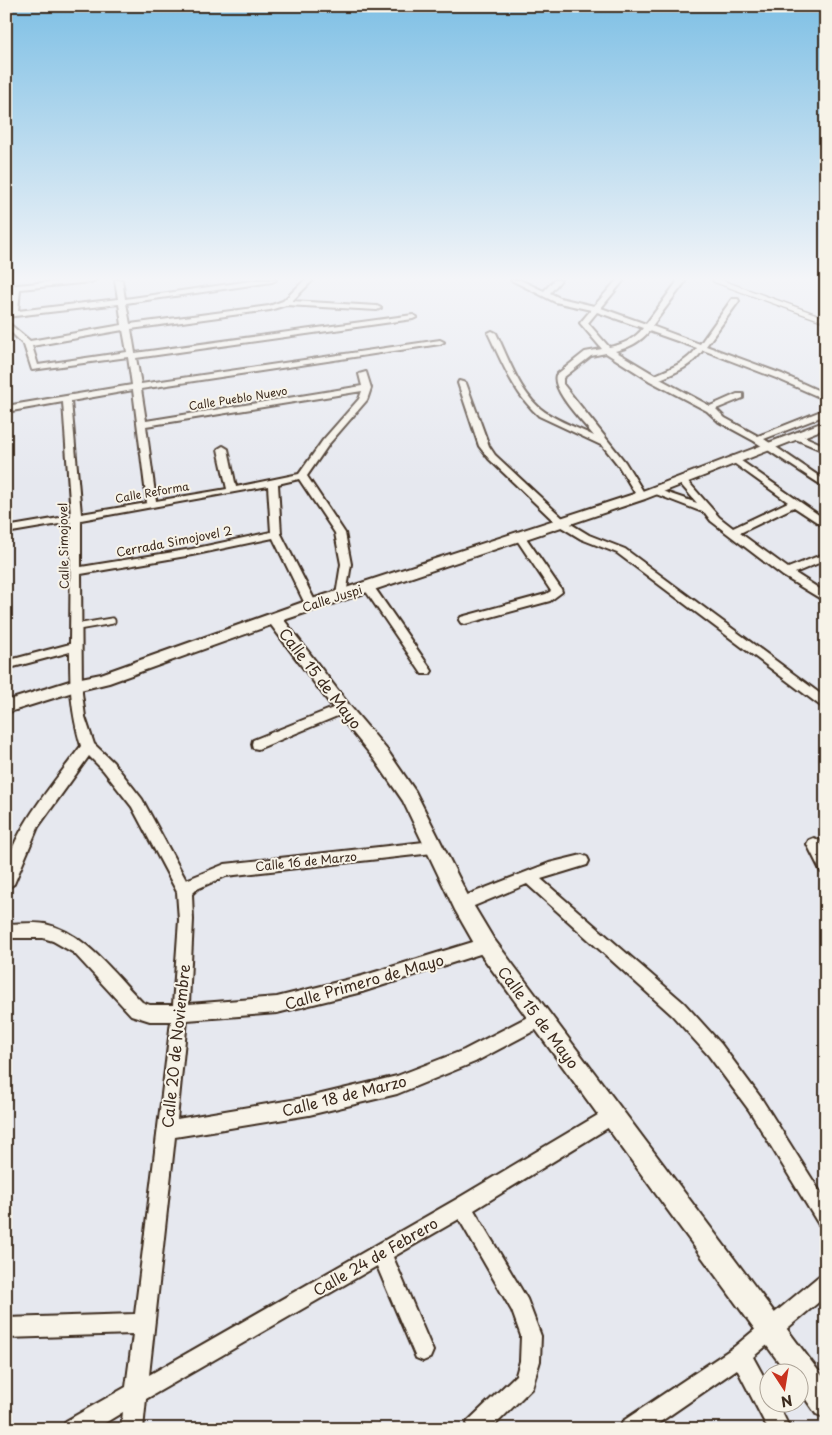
<svg xmlns="http://www.w3.org/2000/svg" width="832" height="1435" viewBox="0 0 832 1435" font-family="'Playpen Sans',sans-serif">
<rect width="100%" height="100%" fill="#e6e8ef"/>
<filter id="ink" filterUnits="userSpaceOnUse"><feTurbulence type="fractalNoise" baseFrequency=".02" numOctaves="2"/><feDisplacementMap in="SourceGraphic" scale="10" xChannelSelector="R" yChannelSelector="G"/><feConvolveMatrix kernelMatrix="1 2 1 2 8 2 1 2 1" color-interpolation-filters="sRGB"/></filter>
<g filter="url(#ink)">
<g fill="none" stroke-linecap="round" stroke-linejoin="round">
<defs>
<path id="service-far1" d="M715 280 826 320"/>
<path id="service" d="M77 627 112 621"/>
<path id="minor" d="M70 280H95L91 282 20 289 18 311 118 299 115 280H122L125 299 258 280H276L272 282 126 303 130 324 269 306 283 301 305 280H313L292 301 377 306 381 308 377 310 286 305 270 310 131 329 135 353 413 315 417 317 413 319 136 358 141 384 440 340 444 342 440 344 141 389 146 421 362 386 359 374 366 372 371 388 367 400 329 444 307 476 345 533 351 564 346 595 341 599 336 595 341 564 335 533 299 479 278 484 281 534 317 605 315 608H307L273 538 192 555 81 574 82 693 85 717 94 744 113 762 142 799 186 880 225 864 433 841 438 843 440 847 438 851 433 853 226 876 197 889 192 894 193 920 189 1004 277 997 362 976 486 938 491 940 494 945 491 950 486 952 362 992 277 1013 187 1020 177 1119 309 1097 397 1076 464 1050 539 1011 545 1013 547 1019 545 1025 475 1062 397 1094 309 1115 175 1137 149 1375 455 1200 613 1106 619 1109 622 1115 619 1121 474 1210 527 1299 541 1336 540 1361 532 1388 491 1429H465L468 1421 516 1375 520 1361 521 1336 512 1311 459 1219 393 1257 433 1351 430 1358 423 1361 416 1358 377 1266 146 1399 143 1429H121L123 1412 95 1429H63L66 1421 126 1387 133 1334 6 1338V1318L135 1314 171 1021H150L131 1015 74 953 53 941 43 938H6V924C18 924 33 922 45 924 86 933 114 974 142 1002L150 1005H173L179 920 177 892 132 807 103 770 89 756 38 827 14 884 6 889C6 883 5 876 6 870 13 829 57 779 81 746 71 711 70 688 70 652L6 669V661L70 644 71 522 6 533V527L71 516 63 402 6 412V406L132 385 128 357 32 370 24 345 6 327V321L30 341 122 325 119 304 6 317V313L10 312 12 290H6V286ZM123 330 127 352 38 365 32 346ZM133 390 147 503 81 514 71 401ZM362 391 359 399 323 440 299 474 236 487 228 449 223 446 218 449 227 489 156 501 146 426ZM268 486 271 532 192 549 81 567V520Z
M511 280H520L544 291 554 280H561L550 293 560 298 594 306 617 280H624L601 308 646 324 677 282 676 280H683L685 282 652 326 700 344 732 299H738L739 301 706 346 782 374 826 394V400L776 378 703 350C692 366 677 372 660 379L710 406 737 394H743V398L716 409 725 418 758 436 826 409V415L764 439 826 481V488L754 441 719 422 707 411 650 381 606 353 591 356 563 378V384L625 462 646 496 641 499 638 498 618 465 603 446 539 416C514 394 502 362 488 333L492 331 496 333C509 359 520 395 545 412 560 422 578 428 594 436 584 423 551 391 556 375L585 352 602 349 580 323 591 310 555 302ZM597 312 643 328C635 339 622 345 609 347L588 323ZM649 331 697 348C686 363 671 368 655 375L615 351C628 348 641 342 649 331Z
M459 381 466 383 489 446 495 455 566 521 589 535 625 549 826 698V710L617 553 581 539 558 525 489 459 479 446 458 383Z
M796 433 826 446V452L793 438 791 436Z
M734 456 826 520V528L794 507 740 533 788 568 826 553V560L795 573 826 593V602L783 576 711 521 705 513 648 491 653 488 656 489 697 503 677 480 679 478H685L719 517 733 528 788 502 731 461V457Z
M520 534 524 535 561 589 562 592 550 601 465 624 461 623 459 620 461 617 546 594 551 591 515 537Z
M368 583 372 584 430 668 432 671 430 674H422L363 587Z
M343 704 347 706 349 709 347 712 258 749 253 748 252 744 253 740Z
M814 838 819 840 826 852V873L821 872 807 844 809 840Z
M582 855 587 857 589 861 587 865 541 879 684 1003 721 1044 761 1098 826 1201V1227L819 1225 749 1110 709 1056 672 1015 527 884 462 911 457 909 455 904 457 899 549 863Z
M826 1273V1296L753 1357 770 1388V1402H777L790 1429H768L737 1369 650 1429H620L623 1421 734 1347 819 1276Z"/>
<path id="tertiary" d="M826 421V428L645 499 284 620 349 705 387 750 415 791 469 898 493 938 826 1381V1418L816 1414 800 1391V1372H786L479 952 455 910 403 801 375 760 337 713 271 625 109 683 76 691 6 713V701L76 679 101 674 306 601 637 493Z"/>
</defs>
<use href="#service-far1" stroke="#3b2a1e" stroke-width="7"/>
<use href="#service" stroke="#3b2a1e" stroke-width="9"/>
<use href="#minor" stroke="#3b2a1e" stroke-width="4"/>
<use href="#tertiary" stroke="#3b2a1e" stroke-width="4"/>
<use href="#service-far1" stroke="#f7f3e8" stroke-width="4.5"/>
<use href="#service" stroke="#f7f3e8" stroke-width="5.5"/>
<use href="#minor" fill="#f7f3e8" fill-rule="evenodd"/>
<use href="#tertiary" fill="#f7f3e8" fill-rule="evenodd"/>
</g>
</g>
<linearGradient id="sky" x2="0" y2="1"><stop stop-color="#7fc0e5"/><stop offset="0.58" stop-color="#f4f5f8"/><stop offset="1" stop-color="#f4f5f8" stop-opacity="0"/></linearGradient>
<rect width="832" height="481" fill="url(#sky)"/>
<g text-anchor="middle" dominant-baseline="central" stroke-width="4" stroke-linejoin="round" paint-order="stroke">
<g font-size="11" fill="#3b2a1e" stroke="#f7f3e8">
<text transform="translate(238 398) rotate(-9)">Calle Pueblo Nuevo</text>
<text transform="translate(152 492) rotate(-10)">Calle Reforma</text>
</g>
<g font-size="12" fill="#3b2a1e" stroke="#f7f3e8">
<text transform="translate(174 541) rotate(-11)">Cerrada Simojovel 2</text>
<text transform="translate(63 546) rotate(-91)">Calle Simojovel</text>
<text transform="translate(332 598) rotate(-18)">Calle Juspi</text>
<text transform="translate(306 861) rotate(-6)">Calle 16 de Marzo</text>
</g>
<g font-size="15" fill="#3b2a1e" stroke="#f7f3e8">
<text transform="translate(321 678) rotate(52)">Calle 15 de Mayo</text>
<text transform="translate(364 981) rotate(-16)">Calle Primero de Mayo</text>
<text transform="translate(539 1017) rotate(53)">Calle 15 de Mayo</text>
<text transform="translate(175 1046) rotate(-84)">Calle 20 de Noviembre</text>
<text transform="translate(344 1095) rotate(-14)">Calle 18 de Marzo</text>
<text transform="translate(375 1256) rotate(-30)">Calle 24 de Febrero</text>
</g>
</g>
<rect width="832" height="1435" fill="none" stroke="#f7f3e8" stroke-width="25"/>
<rect x="12" y="12" width="807" height="1410" fill="none" stroke="#3b2a1e" stroke-width="2" filter="url(#ink)"/>
<g transform="translate(784 1388) rotate(168)"><circle r="24" fill="#f7f3e8" stroke="#aca397"/>
<path d="M0-4L9 19L0 12L-9 19Z" fill="#c8321e"/>
<text y="-8" font-size="14" font-weight="bold" text-anchor="middle" fill="#3b2a1e">N</text>
</g>
</svg>
